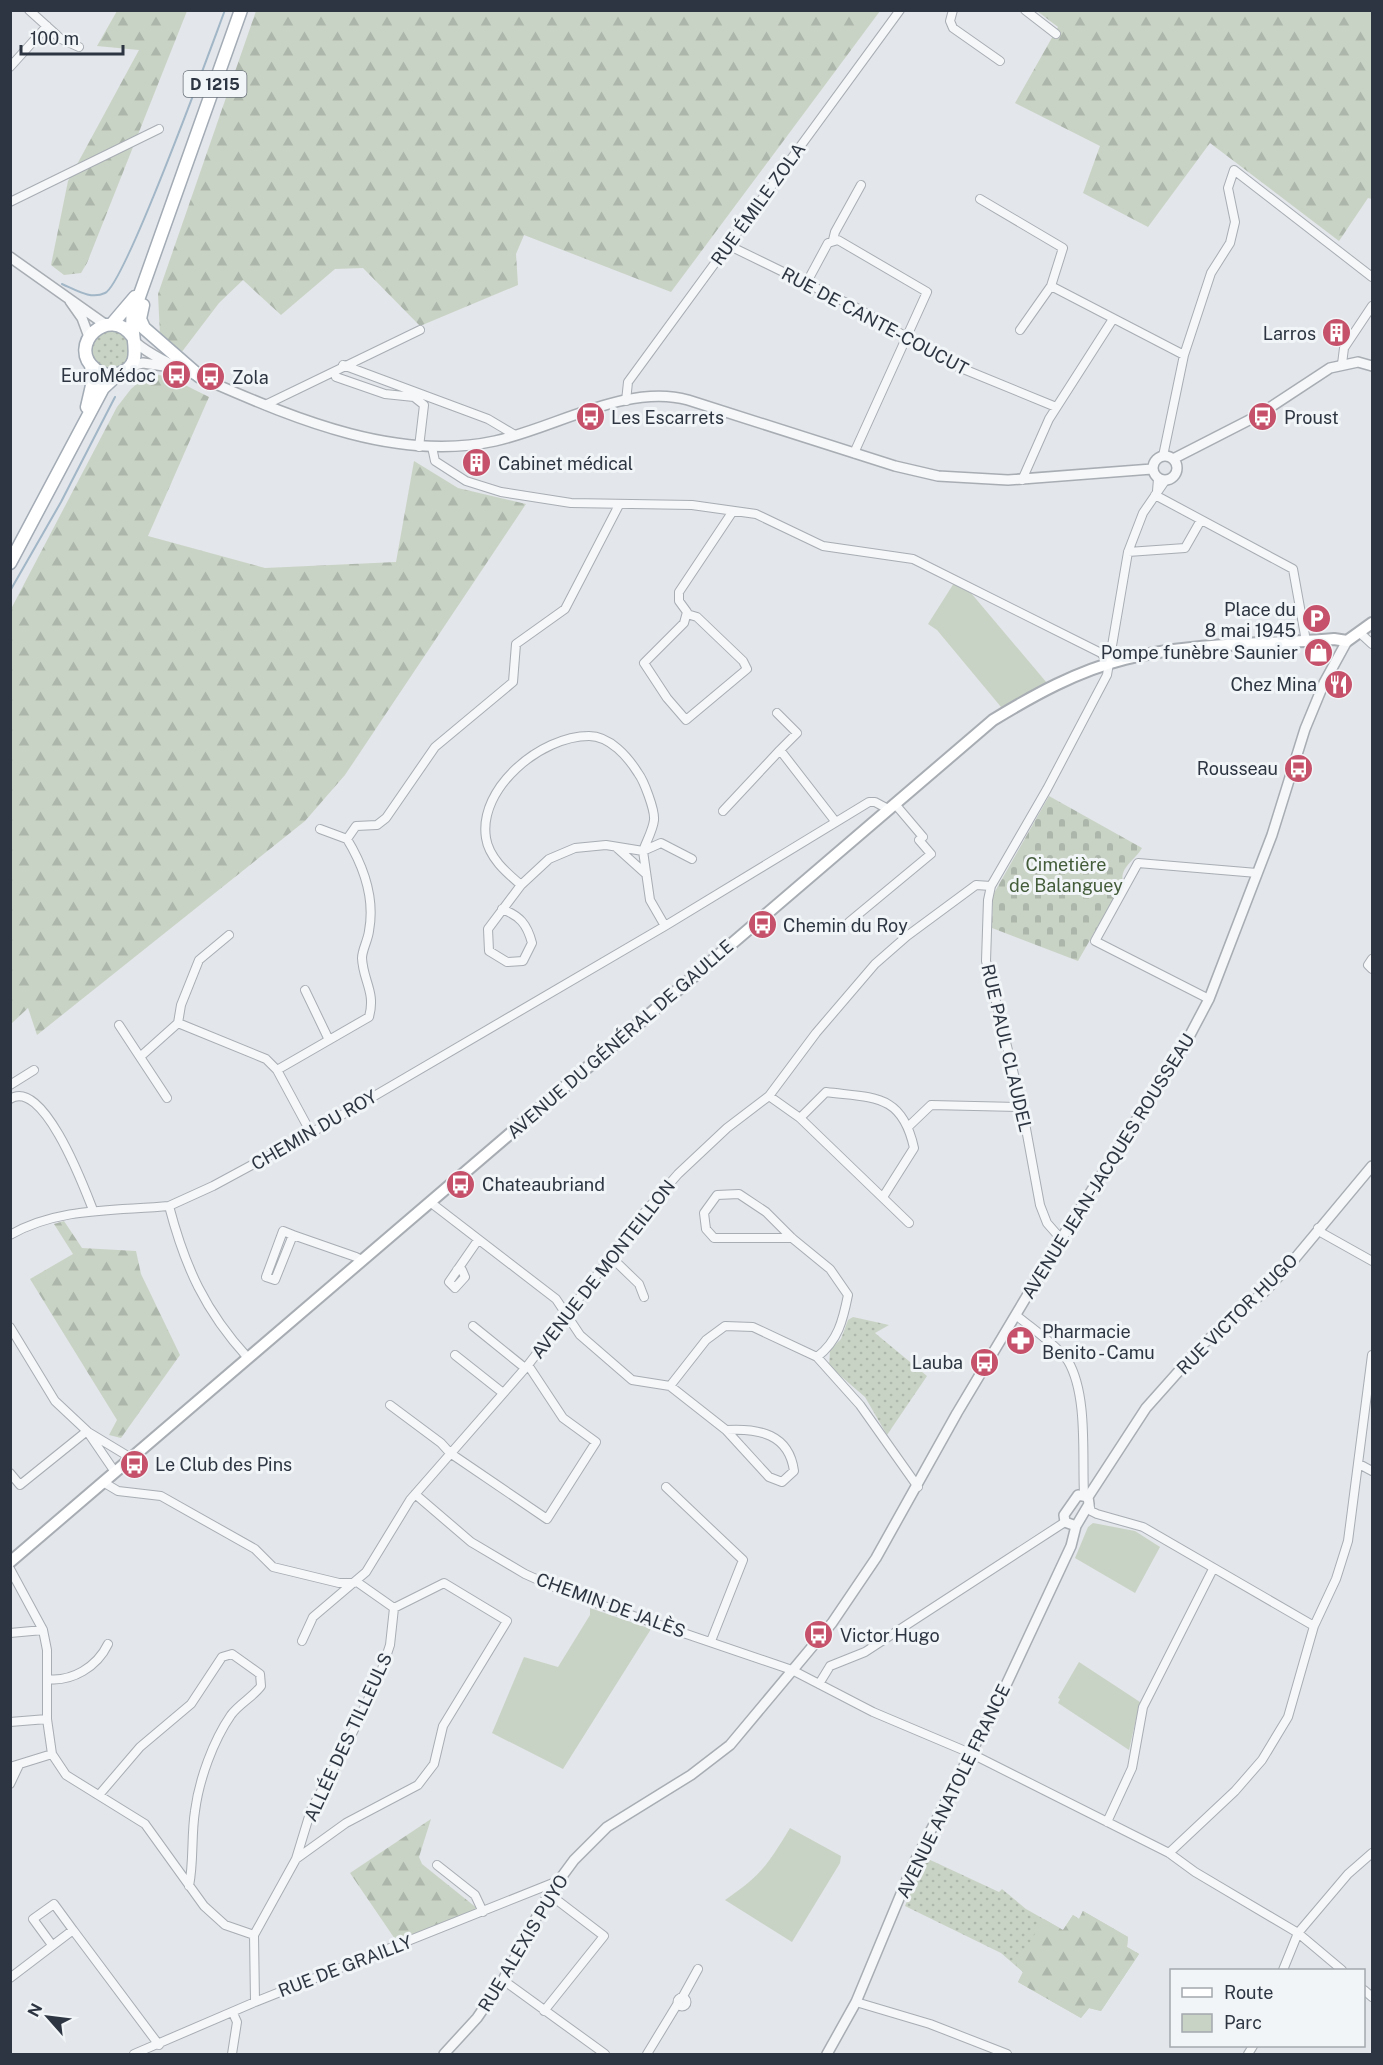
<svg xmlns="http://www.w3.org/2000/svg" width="1383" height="2065" viewBox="0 0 1383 2065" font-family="'Public Sans',sans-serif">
<defs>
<pattern id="grass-dots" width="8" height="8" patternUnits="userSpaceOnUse" patternTransform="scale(1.5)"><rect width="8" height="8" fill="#c9d3c5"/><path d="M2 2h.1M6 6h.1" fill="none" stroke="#adb6aa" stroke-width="1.8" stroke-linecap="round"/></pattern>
<pattern id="forest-firs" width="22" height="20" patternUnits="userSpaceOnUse" patternTransform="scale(1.5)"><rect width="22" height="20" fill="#c9d3c5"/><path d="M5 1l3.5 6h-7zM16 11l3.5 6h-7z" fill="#adb6aa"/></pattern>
<pattern id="cemetery-stones" width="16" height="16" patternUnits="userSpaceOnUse" patternTransform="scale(1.5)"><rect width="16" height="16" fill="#c9d3c5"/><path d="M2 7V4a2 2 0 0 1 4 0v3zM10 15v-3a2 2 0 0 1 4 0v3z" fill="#adb6aa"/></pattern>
</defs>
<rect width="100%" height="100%" fill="#e3e6ea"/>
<path fill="url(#grass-dots)" d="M90 350a20 20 0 1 1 40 0a20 20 0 1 1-40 0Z
M853 1317 889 1325 875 1333 927 1376 887 1435 865 1397 829 1366 830 1350 841 1339 848 1320Z
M926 1858 999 1892 1002 1889 1026 1909 1063 1930 1073 1915 1079 1919 1083 1911 1128 1937 1127 1947 1139 1954 1101 2011 1089 2008 1081 2018 1018 1982 1023 1972 1001 1953 905 1906Z"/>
<path fill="url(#forest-firs)" d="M117 11H187L87 263 81 273 64 275 51 265 68 181 139 50 97 46Z
M256 11H880L671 292 524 235 516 254 518 285 420 326 363 268 335 269 281 315 243 280 219 303 181 353 160 335 158 294Z
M1037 11H1372V199L1368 198 1339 241 1210 143 1148 227 1083 193 1100 146 1015 103 1058 27Z
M149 373 169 377 209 397 148 536 265 568 396 562 414 461 458 488 526 504 345 775 305 821 37 1035 28 1008 11 1024V609L117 407 131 389Z
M64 1221 82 1248 136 1251 141 1274 180 1355 121 1438 109 1435 117 1420 30 1279 73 1254 54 1224Z
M431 1819 419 1857 422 1864 478 1909 397 1942 350 1873Z
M1083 1911 1128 1937 1127 1947 1139 1954 1101 2011 1089 2008 1081 2018 1018 1982 1023 1972 1016 1965 1044 1919 1063 1930 1073 1915 1079 1919Z"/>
<path fill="url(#cemetery-stones)" d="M1049 796 1142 848C1136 859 1119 868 1123 882L1078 961 992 928 993 895Z"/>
<path fill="#c9d3c5" d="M954 583 971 593 1047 683 1001 707 937 630 928 624Z
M1093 1523 1135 1531 1160 1547 1135 1593 1075 1558 1088 1527Z
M590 1608 651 1629 563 1769 492 1733 524 1657 558 1667 590 1615Z
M1079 1662 1140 1702 1129 1750 1058 1703 1060 1699 1058 1698Z
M790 1828 841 1856 840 1863 792 1942 725 1900C761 1875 767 1866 790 1828Z"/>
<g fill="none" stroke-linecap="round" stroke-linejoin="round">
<path stroke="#a1b6c7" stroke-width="2" d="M62 284C76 290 91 300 105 293 125 285 211 47 225 10
M10 591 61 502 115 397"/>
<defs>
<path id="minor" d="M29 10 61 39 79 47
M953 10 950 21 953 28 1000 61
M1025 10 1056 34
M10 67 47 26
M980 199 1063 248 1051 286 1184 355
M10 202 159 129
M833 240 835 232 861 185
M729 243 734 248 857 308 956 366 1056 407
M807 282 828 243 838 240 927 292 854 453
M1020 330 1051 286
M1342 364 1344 348 1372 306
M343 365 488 419 515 435
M336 377 385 394 414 397 424 405 419 447
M626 401 628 382 900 10
M265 405 420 330
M432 447 435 461 466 481 501 492 571 503 692 505 756 514 823 546 913 559 1101 653 1110 664
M1163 456 1184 355 1211 273 1230 243 1235 222 1228 188 1234 170 1372 277
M1022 480 1049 419 1113 319
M1157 491 1158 479
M1155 495 1293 569 1306 641
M1128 552 1185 548 1201 520
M687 614 697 617 743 661 747 669 686 720 667 698 644 663 684 623 687 612 679 601V592L733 511
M1360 633 1372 644
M777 713 797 733 780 750
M723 811 780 750 835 821
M320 829 347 839 356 826 377 825 386 818 435 747 513 682 516 644 565 609 619 505
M616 847 646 874
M521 885C507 873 489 858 486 838 478 788 541 736 589 736 610 736 628 757 638 773 644 781 655 810 654 820 653 830 646 842 643 851L661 843 692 859
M502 909C520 916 527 924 532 943L523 961 507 962 489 951 488 929 521 885 549 859 575 848 606 845 643 851 650 900 665 926
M849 922 931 854 919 840 923 837 895 804
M1372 959 1368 965 1372 969
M305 990 329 1040
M1209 999 1095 941 1138 863 1257 873
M178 1023 181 1005 199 960 229 935
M119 1025 140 1057
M277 1070 369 1017C376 992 363 981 362 958 362 950 368 940 369 931 375 899 364 867 347 839
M10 1085 34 1070
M769 1096 800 1118 909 1223
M167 1098 140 1057 178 1023 266 1059 277 1070 311 1133
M10 1099C43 1077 84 1187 93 1210
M800 1118 826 1092C873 1098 902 1093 914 1148L883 1197
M909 1126 931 1105 1022 1107
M430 1202 556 1299 580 1335 632 1380 670 1386 706 1340 725 1326 753 1327 817 1357 860 1405 918 1487
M169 1206 213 1186 311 1133 665 926 869 802H875L888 809
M1318 1228 1322 1233 1372 1261
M10 1235C58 1207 116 1211 169 1206 185 1267 205 1311 248 1358
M293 1235 275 1280 266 1277 283 1231 293 1235 356 1257 362 1260
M792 1238H714L706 1229 704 1213 717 1195 739 1194 766 1212 792 1238 830 1269 848 1295C843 1320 838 1341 817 1357
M1061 1239 1047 1223 1040 1205 1022 1107 986 961 988 900 991 886 1047 789 1107 675 1128 552 1143 513 1165 481
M611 1257 639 1284 644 1297
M457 1270H462L465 1277 455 1288 449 1282 478 1240
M1016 1315C1030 1327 1058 1346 1068 1361 1088 1395 1082 1456 1084 1494
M473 1326 525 1368
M10 1327 55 1401 87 1431 115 1472
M455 1355 503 1393
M670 1386 726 1430 769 1477 782 1482 794 1471C789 1434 759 1428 726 1430
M390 1405 441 1443 450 1453 547 1519 596 1442 563 1418 528 1365
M88 1432 131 1458
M1359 1464 1372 1471
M10 1473 20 1485 87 1431
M103 1482 118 1491 161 1496 255 1549 273 1567 339 1583H354
M666 1487 743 1560 711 1641
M415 1494 471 1542 525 1574 572 1595 792 1670 873 1712 970 1753 1169 1853 1195 1872 1298 1933 1342 1970
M1089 1504 1091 1511 1097 1514 1143 1527 1314 1626
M10 1569 43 1630 47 1650V1719L52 1754 66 1775 145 1824 204 1906 225 1925 254 1935
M10 1633 43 1630
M302 1641 313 1617 366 1572 410 1500 528 1365 644 1213 678 1174 727 1128 769 1096 816 1033 875 964 907 936 976 885 991 886
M47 1679C72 1682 97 1667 108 1644
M819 1684 830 1666 865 1652 1065 1522
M10 1722 47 1719
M10 1767 52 1754
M10 1784 19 1765
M99 1795 140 1747 191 1704 222 1657 232 1654 260 1674 261 1686C253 1697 239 1704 231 1715 213 1741 199 1780 195 1811 191 1836 194 1861 189 1886
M1107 1822 1132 1768 1143 1707 1213 1569
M1169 1853 1235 1791 1262 1760 1288 1717 1314 1626 1336 1579 1348 1541 1372 1355
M296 1859 346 1823 418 1785 434 1764 443 1726 507 1621 444 1583 394 1608
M437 1865 475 1895 483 1912
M52 1945 33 1919 54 1904 73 1930
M1283 1970 1298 1933 1348 1874 1372 1853
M10 1978 73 1930 159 2045
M503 1980 605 2054
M1364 1990 1372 1997
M677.5 2002a4.5 4.5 0 1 1 9 0a4.5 4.5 0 1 1-9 0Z
M682 1998 698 1969
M255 2002 254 1935 296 1859 311 1810 350 1738 381 1672 390 1645 394 1608 357 1582
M856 2002 930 2024 1007 2054
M544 2011 604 1936 549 1894
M134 2054 255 2002 558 1881
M232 2054 237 2022 233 2013
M647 2054 678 2003
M1248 2054 1253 2046"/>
<path id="tertiary" d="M10 257 106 325
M70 301 82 318 89 337
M135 342C156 360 186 370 211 382 298 420 399 462 495 441 555 428 627 383 688 400L895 466 938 476 1008 480 1152 469
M130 366 143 363 171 367
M1153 468a12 12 0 1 1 24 0a12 12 0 1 1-24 0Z
M1173 459 1257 416 1330 368 1358 362 1372 366
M1088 1497 1146 1408 1203 1344 1265 1291 1292 1262 1372 1166
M1076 1526 1065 1522 1064 1515 1078 1495 1088 1497
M444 2054 477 2018 503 1980 549 1894 574 1860 607 1827 691 1775 730 1745 832 1623 876 1558 957 1413 1061 1239 1190 1035 1209 999 1272 835 1305 729 1324 683 1347 641
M827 2054 856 2002 913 1865 1006 1685 1071 1546 1076 1526 1089 1504 1088 1497"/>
<path id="secondary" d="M10 1562 993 720C1034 695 1077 671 1125 659 1192 642 1265 645 1334 639L1347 641 1372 623"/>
<path id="primary" d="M143 305 140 319 144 328 199 376
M112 324 135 297
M133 337C109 303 66 346 95 369 101 374 109 376 117 374 148 366 128 335 133 314L241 10
M87 407 93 381 91 365
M10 563 103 388 118 374"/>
</defs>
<use href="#minor" stroke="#a8adb4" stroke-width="10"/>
<use href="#tertiary" stroke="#a8adb4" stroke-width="12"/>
<use href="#secondary" stroke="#a8adb4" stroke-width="14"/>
<use href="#primary" stroke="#a3abb5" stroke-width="15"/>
<use href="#minor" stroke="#f5f7f8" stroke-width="8"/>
<use href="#tertiary" stroke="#f5f7f8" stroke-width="9"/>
<use href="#secondary" stroke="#fff" stroke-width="10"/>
<use href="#primary" stroke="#fff" stroke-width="12"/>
</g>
<defs>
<symbol id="building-disc" viewBox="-11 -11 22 22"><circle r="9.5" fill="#c5526a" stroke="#f2f5f7"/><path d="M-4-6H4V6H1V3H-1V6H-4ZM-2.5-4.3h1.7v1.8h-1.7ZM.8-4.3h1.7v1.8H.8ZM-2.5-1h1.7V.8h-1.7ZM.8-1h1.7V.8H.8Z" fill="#fff"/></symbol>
<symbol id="bus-disc" viewBox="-11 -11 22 22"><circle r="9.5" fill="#c5526a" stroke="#f2f5f7"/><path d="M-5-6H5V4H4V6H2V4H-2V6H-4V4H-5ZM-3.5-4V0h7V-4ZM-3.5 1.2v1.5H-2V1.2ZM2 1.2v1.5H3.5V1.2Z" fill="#fff"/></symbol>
<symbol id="parking-disc" viewBox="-11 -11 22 22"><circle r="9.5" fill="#c5526a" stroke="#f2f5f7"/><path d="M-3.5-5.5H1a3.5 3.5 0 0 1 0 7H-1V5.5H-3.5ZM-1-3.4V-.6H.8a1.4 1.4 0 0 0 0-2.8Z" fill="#fff"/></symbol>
<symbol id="shop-disc" viewBox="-11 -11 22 22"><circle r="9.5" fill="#c5526a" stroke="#f2f5f7"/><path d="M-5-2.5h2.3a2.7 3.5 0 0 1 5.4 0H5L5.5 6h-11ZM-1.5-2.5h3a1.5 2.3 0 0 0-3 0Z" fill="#fff"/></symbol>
<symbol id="restaurant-disc" viewBox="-11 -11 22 22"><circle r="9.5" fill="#c5526a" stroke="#f2f5f7"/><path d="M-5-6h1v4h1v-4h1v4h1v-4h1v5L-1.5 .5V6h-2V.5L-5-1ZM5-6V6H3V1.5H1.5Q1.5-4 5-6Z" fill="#fff"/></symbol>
<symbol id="pharmacy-disc" viewBox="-11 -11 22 22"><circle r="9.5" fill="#c5526a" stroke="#f2f5f7"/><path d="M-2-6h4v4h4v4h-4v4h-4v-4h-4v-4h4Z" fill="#fff"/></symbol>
</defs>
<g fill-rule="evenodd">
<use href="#building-disc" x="1320" y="316" width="33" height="33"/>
<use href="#bus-disc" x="160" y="358" width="33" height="33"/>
<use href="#bus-disc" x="194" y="360" width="33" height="33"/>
<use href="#bus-disc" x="574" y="400" width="33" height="33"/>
<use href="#bus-disc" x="1246" y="400" width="33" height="33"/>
<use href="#building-disc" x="460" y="446" width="33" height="33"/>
<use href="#parking-disc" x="1300" y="602" width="33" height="33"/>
<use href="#shop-disc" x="1302" y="636" width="33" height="33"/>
<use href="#restaurant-disc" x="1322" y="668" width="33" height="33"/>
<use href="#bus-disc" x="1282" y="752" width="33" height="33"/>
<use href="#bus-disc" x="746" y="908" width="33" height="33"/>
<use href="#bus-disc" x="444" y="1168" width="33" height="33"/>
<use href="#pharmacy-disc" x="1004" y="1324" width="33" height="33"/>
<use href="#bus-disc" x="968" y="1346" width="33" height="33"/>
<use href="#bus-disc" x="118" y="1448" width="33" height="33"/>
<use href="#bus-disc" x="802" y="1618" width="33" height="33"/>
</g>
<g text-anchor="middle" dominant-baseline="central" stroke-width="6" stroke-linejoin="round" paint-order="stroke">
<rect fill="#f2f5f7" stroke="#676f78" stroke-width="1.5" x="183.5" y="71" width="63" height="26" rx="4.5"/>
<g font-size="16" font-weight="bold" fill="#2c3541">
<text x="215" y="84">D 1215</text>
</g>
<g font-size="18" fill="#2c3541" stroke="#f2f5f7">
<text transform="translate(758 204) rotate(-54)">RUE ÉMILE ZOLA</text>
<text transform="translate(875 321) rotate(28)">RUE DE CANTE-COUCUT</text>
<text transform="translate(620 1039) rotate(-41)">AVENUE DU GÉNÉRAL DE GAULLE</text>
<text transform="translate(1007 1048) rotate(77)">RUE PAUL CLAUDEL</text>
<text transform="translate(314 1130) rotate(-30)">CHEMIN DU ROY</text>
<text transform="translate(1108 1166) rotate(-58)">AVENUE JEAN-JACQUES ROUSSEAU</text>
<text transform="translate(603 1269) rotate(-52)">AVENUE DE MONTEILLON</text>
<text transform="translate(1237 1314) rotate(-45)">RUE VICTOR HUGO</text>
<text transform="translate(611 1605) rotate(20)">CHEMIN DE JALÈS</text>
<text transform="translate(348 1737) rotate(-65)">ALLÉE DES TILLEULS</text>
<text transform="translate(953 1791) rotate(-64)">AVENUE ANATOLE FRANCE</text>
<text transform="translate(523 1943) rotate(-59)">RUE ALEXIS PUYO</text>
<text transform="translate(345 1966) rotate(-21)">RUE DE GRAILLY</text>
</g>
<g font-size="18" fill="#2c3541" stroke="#f2f5f7" text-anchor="start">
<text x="1316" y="333" text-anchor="end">Larros</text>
<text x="156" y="375" text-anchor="end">EuroMédoc</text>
<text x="232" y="377">Zola</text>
<text x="611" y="417">Les Escarrets</text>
<text x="1284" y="417">Proust</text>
<text x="498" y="463">Cabinet médical</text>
<text x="1296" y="609" text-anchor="end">Place du<tspan x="1296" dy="21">8 mai 1945</tspan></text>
<text x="1298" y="652" text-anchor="end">Pompe funèbre Saunier</text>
<text x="1317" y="684" text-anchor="end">Chez Mina</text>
<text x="1278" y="768" text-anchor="end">Rousseau</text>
<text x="783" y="925">Chemin du Roy</text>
<text x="482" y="1184">Chateaubriand</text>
<text x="1042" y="1331">Pharmacie<tspan x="1042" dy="21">Benito - Camu</tspan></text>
<text x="963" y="1362" text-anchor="end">Lauba</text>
<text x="155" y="1464">Le Club des Pins</text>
<text x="840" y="1635">Victor Hugo</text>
</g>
<g font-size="18" fill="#435c3a" stroke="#f2f5f7">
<text x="1066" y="864">Cimetière<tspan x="1066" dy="21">de Balanguey</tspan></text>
</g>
</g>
<rect width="1383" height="2065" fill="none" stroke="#2c3541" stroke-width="24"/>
<rect x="1170" y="1969" width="195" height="78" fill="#f2f5f7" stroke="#a3a8ae" stroke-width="1.5"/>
<rect x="1182" y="1988" width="30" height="9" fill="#ffffff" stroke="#a3a8ae" stroke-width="1.5"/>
<text x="1224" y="1999" font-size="18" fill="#2c3541">Route</text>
<rect x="1182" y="2014" width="30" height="18" fill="#c9d3c5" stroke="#a3a8ae" stroke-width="1.5"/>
<text x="1224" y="2029" font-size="18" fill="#2c3541">Parc</text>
<g transform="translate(48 2017) rotate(298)" stroke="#f2f5f7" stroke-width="4.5" paint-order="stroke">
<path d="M0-4.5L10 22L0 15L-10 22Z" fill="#2c3541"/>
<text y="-9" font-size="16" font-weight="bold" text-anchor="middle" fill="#2c3541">N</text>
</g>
<path d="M21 45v9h102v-9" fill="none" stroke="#2c3541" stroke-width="3"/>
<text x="30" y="45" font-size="18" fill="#2c3541" stroke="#f2f5f7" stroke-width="4.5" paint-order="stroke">100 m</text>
</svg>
